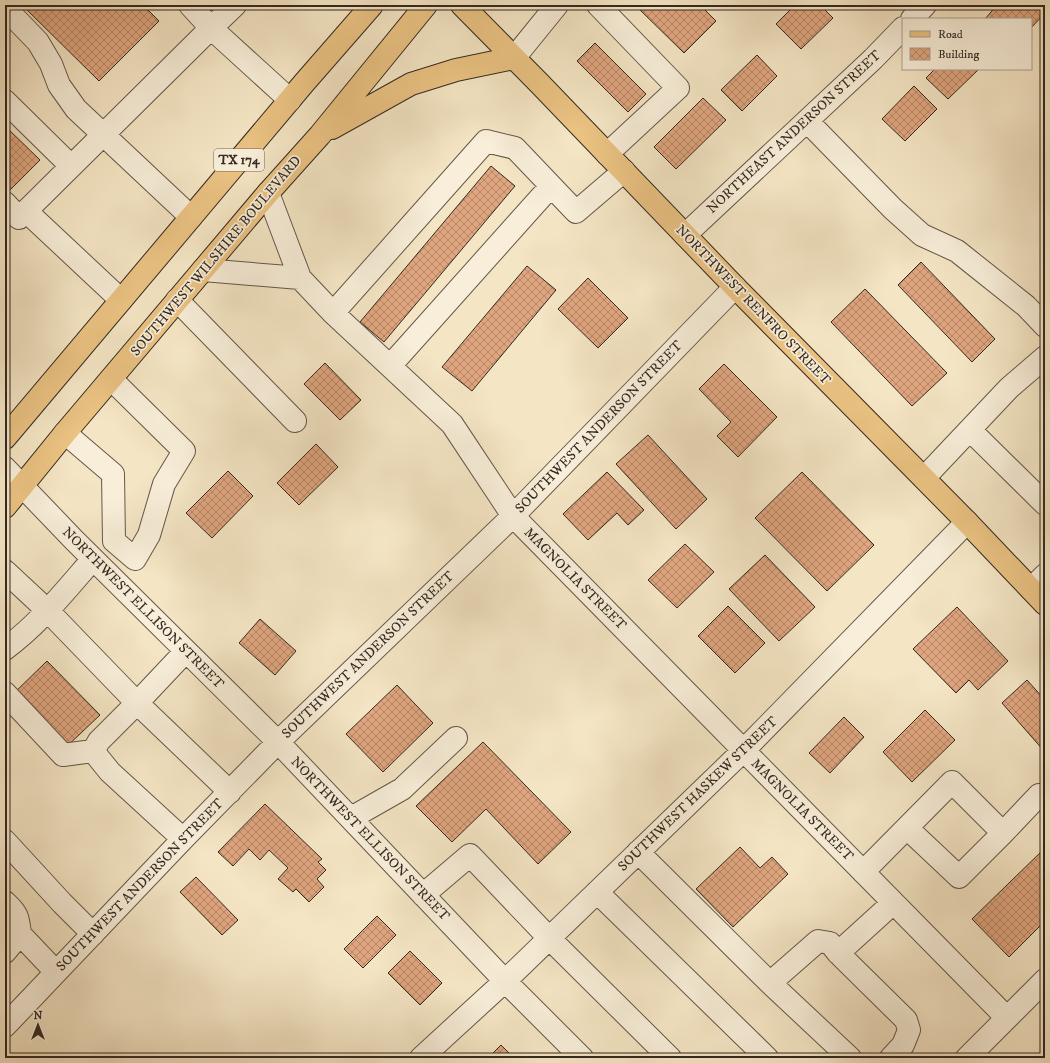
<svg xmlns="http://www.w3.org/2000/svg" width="1050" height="1063" viewBox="0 0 1050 1063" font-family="'IM FELL DW Pica',serif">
<defs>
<pattern id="building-cross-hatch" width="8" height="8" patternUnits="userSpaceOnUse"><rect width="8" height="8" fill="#dfa57e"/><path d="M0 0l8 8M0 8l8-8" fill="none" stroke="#b58667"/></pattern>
</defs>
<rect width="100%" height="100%" fill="#f4e5c4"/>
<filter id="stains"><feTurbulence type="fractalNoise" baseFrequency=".005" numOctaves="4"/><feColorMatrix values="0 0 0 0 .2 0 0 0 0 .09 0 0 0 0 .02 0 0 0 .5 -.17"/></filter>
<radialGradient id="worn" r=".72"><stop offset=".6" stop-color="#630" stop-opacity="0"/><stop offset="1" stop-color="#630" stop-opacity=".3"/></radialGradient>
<path fill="url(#building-cross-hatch)" stroke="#332921" d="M22 5H143L159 21 99 81Z
M643 5H700L716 21 684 53 639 9Z
M795 5H820L833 18 801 49 776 24Z
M997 5H1035L1044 14 1031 28V19H985Z
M595 43 646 94 628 112 577 61Z
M757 55 777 76 742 111 721 90Z
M935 69H979L948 99 926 78Z
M914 86 937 109 905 141 882 119Z
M703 98 726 120 676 169 654 147Z
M5 126 40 160 10 190 5 184Z
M491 166 515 186 384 342 360 322Z
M921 262 995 339 972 362 898 285Z
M527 266 556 290 472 391 442 367Z
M588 278 628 318 598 348 558 309Z
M865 289 947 373 912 406 831 322Z
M325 363 361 400 340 420 304 384Z
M724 364 777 417 738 457 717 436 731 422 699 389Z
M648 435 707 499 676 529 616 464Z
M316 444 338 467 299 505 277 483Z
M228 471 253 496 212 538 186 513Z
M607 472 644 510 628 525 617 513 588 540 563 514Z
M802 472 874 545 827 591 755 518Z
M685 544 714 572 677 608 648 580Z
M765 555 815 607 779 641 729 589Z
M728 606 765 643 735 673 698 636Z
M957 607 1008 661 978 690 969 680 956 693 913 649Z
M260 619 296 651 275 675 239 643Z
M47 661 100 715 63 750 10 697Z
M1027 680 1045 700 1044 751 1002 703Z
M397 685 433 723 383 772 346 734Z
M925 710 955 740 912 782 883 752Z
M844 717 864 737 830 773 809 753Z
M483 742 571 832 538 864 486 809 452 842 416 806Z
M265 804 322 859 318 862 326 870 317 879 324 887 309 902 296 889 293 892 278 879 288 868 269 850 260 860 249 849 233 866 218 852Z
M740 847 760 868 772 857 788 874 733 927 696 889Z
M1045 848V921L1009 957 972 919Z
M196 877 238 920 222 935 180 892Z
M377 916 396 935 363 968 344 949Z
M410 951 442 983 420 1005 388 973Z
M501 1045 514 1058H488Z"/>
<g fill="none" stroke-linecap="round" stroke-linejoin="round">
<defs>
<path id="minor" d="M190 5 211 28 235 5
M598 5 678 88 607 154
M11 14 38 42 51 64 59 85 76 109 191 217
M912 19 925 5
M514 58 557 5
M5 101 71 166
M807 121 893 209 922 235 957 251 1026 306 1045 326
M268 193 300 278 333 313 452 424 513 516 1007 1018
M5 203 19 218 211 28 290 100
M26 211 121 300
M685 235 873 59 903 28
M203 270 300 278
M177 300 295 421
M333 313 486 141 515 148 576 212 624 171
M390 366 551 186
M970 430 1045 504
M65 433 113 474 114 541 135 559 149 535 164 484 184 451 111 379
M5 468 74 540 278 742 505 981 582 1058
M924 478 1009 388 1045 357
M5 571 48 611 137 703 230 792
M1031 589 1045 575
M5 649C39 624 65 591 93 559
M5 693 63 755 93 751
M351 818 402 789 456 738
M1003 833 1039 795
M183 839 110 772 93 751 99 741 137 703 186 651
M5 841 62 903 93 934
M638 852 770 983 818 941 830 943 838 953 906 1020 909 1030 903 1045 891 1058
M863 872 952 782 1003 833 959 877 907 828
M597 892 767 1058
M423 895 470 855 549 938 670 1058
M5 902C18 914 18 917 20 934
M5 952 20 934 56 972
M838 953 893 903
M770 983 850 1058
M5 1026 183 839 278 742 513 516 735 287
M421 1058 505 981 744 750 967 522
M967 1058 1045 980"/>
<path id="major" d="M462 5 540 84 735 287 967 522 1045 604
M332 128 411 84 456 70 514 58
M5 438 304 83 372 5
M5 507 65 433 268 193 320 135 426 5"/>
</defs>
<use href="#minor" stroke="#63584a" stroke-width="24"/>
<use href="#major" stroke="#332921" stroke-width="24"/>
<use href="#minor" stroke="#f8eed9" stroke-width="22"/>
<use href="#major" stroke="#eac282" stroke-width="22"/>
</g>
<g text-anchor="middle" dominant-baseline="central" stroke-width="3.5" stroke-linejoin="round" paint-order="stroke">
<rect fill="#f8eed9" stroke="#6e6458" stroke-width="1" x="214" y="149" width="50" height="22" rx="3"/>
<g font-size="13" font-weight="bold" fill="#332921">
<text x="239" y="160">TX 174</text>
</g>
<g font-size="14" fill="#332921" stroke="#f8eed9">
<text transform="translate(794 132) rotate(-43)">NORTHEAST ANDERSON STREET</text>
<text transform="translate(216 256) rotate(-50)">SOUTHWEST WILSHIRE BOULEVARD</text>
<text transform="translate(753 305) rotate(46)">NORTHWEST RENFRO STREET</text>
<text transform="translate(599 427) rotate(-46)">SOUTHWEST ANDERSON STREET</text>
<text transform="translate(575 579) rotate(45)">MAGNOLIA STREET</text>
<text transform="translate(143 608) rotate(45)">NORTHWEST ELLISON STREET</text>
<text transform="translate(368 655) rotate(-44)">SOUTHWEST ANDERSON STREET</text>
<text transform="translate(698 794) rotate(-44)">SOUTHWEST HASKEW STREET</text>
<text transform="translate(802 810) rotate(45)">MAGNOLIA STREET</text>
<text transform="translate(370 839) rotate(46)">NORTHWEST ELLISON STREET</text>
<text transform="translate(140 885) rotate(-46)">SOUTHWEST ANDERSON STREET</text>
</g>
</g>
<rect width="1050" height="1063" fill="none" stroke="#f4e5c4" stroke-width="20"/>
<rect x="6" y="6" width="1038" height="1051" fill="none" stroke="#332921" stroke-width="2"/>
<rect x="10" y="10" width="1030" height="1043" fill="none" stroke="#332921"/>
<rect x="902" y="18" width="130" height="52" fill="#f8eed9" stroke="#a99f8f"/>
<rect x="910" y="31" width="20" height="6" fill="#eac282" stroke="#a99f8f"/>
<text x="938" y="38" font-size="12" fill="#332921">Road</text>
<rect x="910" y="48" width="20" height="12" fill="url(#building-cross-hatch)" stroke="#a99f8f"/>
<text x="938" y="58" font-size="12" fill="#332921">Building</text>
<g transform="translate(38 1025)" stroke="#f8eed9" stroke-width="3" paint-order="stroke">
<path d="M0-3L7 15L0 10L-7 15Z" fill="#332921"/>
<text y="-6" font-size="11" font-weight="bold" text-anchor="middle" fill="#332921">N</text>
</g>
<rect width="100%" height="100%" filter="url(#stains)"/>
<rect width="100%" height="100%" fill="url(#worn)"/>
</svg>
